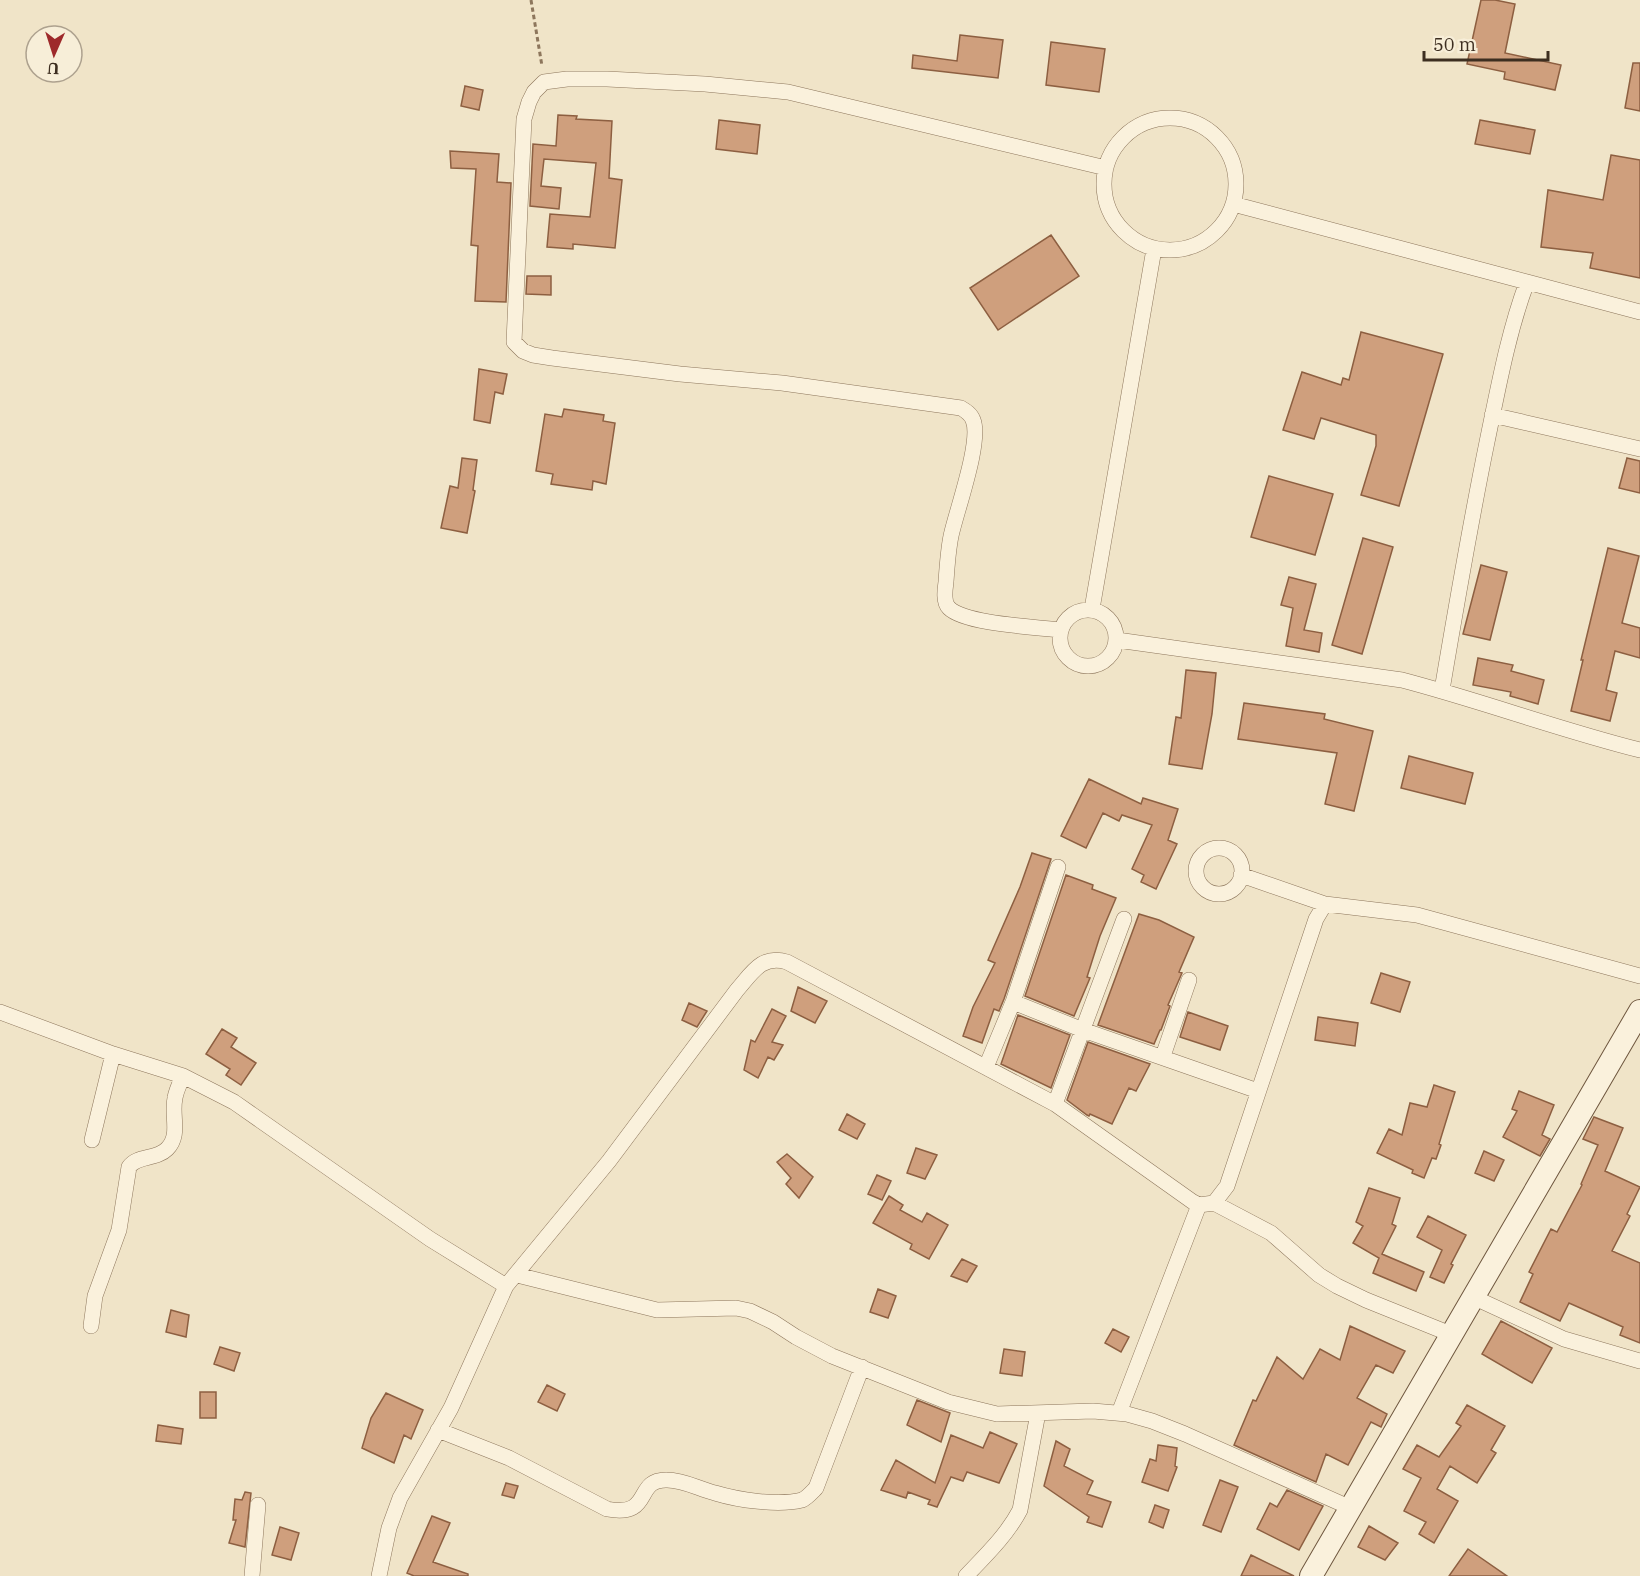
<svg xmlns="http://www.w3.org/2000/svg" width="1640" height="1576" viewBox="0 0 1640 1576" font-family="'IBM Plex Serif',serif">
<rect width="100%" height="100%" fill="#f0e4c8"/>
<path fill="#cf9f7d" stroke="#8d5f41" stroke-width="1.5" d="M1481 0H1495L1515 4 1505 53 1561 65 1555 90 1504 79 1505 72 1467 64Z
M960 35 1003 40 998 78 912 68 913 55 957 61Z
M1051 42 1105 49 1099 92 1046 85Z
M1633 63H1640V111L1625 108Z
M465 86 483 90 479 110 461 106Z
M558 115 577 116 576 119 612 121 609 178 622 180 615 248 573 244V249L547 247 550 214 590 217 596 163 544 159 541 186 561 188 559 209 530 206 533 144 556 146Z
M719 120 760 125 757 154 716 149Z
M1480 120 1535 130 1530 154 1475 144Z
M450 151 499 154 497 182 511 183 506 302 475 301 478 246 471 245 476 169 451 168Z
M1611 155 1640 160V278L1590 268 1593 253 1541 247 1548 190 1603 200Z
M1051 235 1079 276 998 330 970 288Z
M527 276H551V295L526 294Z
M1361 332 1443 354 1399 506 1361 495 1376 446V435L1321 418 1314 439 1283 430 1302 372 1341 385 1343 378 1349 380Z
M479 369 507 374 503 394 495 392 490 423 474 420Z
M564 409 604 415 603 421 615 423 606 484 593 481 592 490 551 484 553 474 536 471 545 414 562 417Z
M462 458 477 460 473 490 475 491 467 533 441 528 450 486 458 488Z
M1627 458 1640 461V493L1619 488Z
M1269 476 1333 494 1315 555 1251 537Z
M1363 538 1393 547 1362 654 1332 645Z
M1608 548 1639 556 1622 623 1640 628V658L1615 651 1606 690 1617 693 1610 721 1571 711 1583 660H1581Z
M1481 565 1507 572 1490 640 1463 634Z
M1289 577 1316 584 1304 630 1322 633 1319 652 1286 646 1293 608 1281 605Z
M1478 658 1513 665 1511 671 1544 680 1538 704 1510 696 1511 692 1473 685Z
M1186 670 1216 673 1212 714 1202 769 1169 764 1176 717 1181 718Z
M1244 703 1325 714 1324 719 1373 731 1354 811 1325 804 1337 753 1238 739Z
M1409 756 1473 773 1465 804 1401 788Z
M1089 779 1141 804 1143 798 1178 809 1168 840 1177 844 1156 889 1141 882 1144 875 1132 869 1152 825 1122 815 1119 821 1103 813 1086 848 1061 836Z
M1032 853 1051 859 1004 999 999 1011 994 1009 982 1043 963 1036 973 1007 995 963 988 960 1020 887Z
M1066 875 1093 885 1092 889 1116 898 1100 936 1087 977 1090 978 1074 1016 1025 996Z
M1139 914 1159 920 1194 937 1179 972 1182 973 1168 1005 1170 1006 1161 1030H1160L1154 1044 1098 1025Z
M1381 973 1410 982 1400 1012 1371 1003Z
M798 987 827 1001 815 1023 791 1011Z
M689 1003 707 1011 697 1027 682 1020Z
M772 1009 786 1016 772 1042 783 1045 774 1060 768 1057 758 1078 744 1070 751 1040 755 1042Z
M1188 1012 1228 1026 1220 1050 1180 1037Z
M1018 1015 1070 1035 1051 1088 1001 1064Z
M1318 1017 1358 1023 1355 1046 1315 1040Z
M222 1029 237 1038 231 1047 256 1063 241 1085 226 1075 230 1069 206 1054Z
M1088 1042 1150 1064 1136 1091 1129 1088 1112 1124 1090 1114 1089 1116 1087 1115 1067 1100Z
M1434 1085 1455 1092 1439 1144 1441 1145 1436 1159 1432 1158 1424 1178 1412 1173 1413 1170 1377 1153 1389 1129 1402 1135 1410 1103 1427 1107Z
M1519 1091 1554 1105 1542 1135 1550 1139 1540 1156 1503 1137 1517 1111 1512 1109Z
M847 1114 865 1124 857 1139 839 1130Z
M1594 1117 1623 1128 1605 1171 1640 1187 1627 1214 1630 1216 1612 1251 1640 1263V1343L1620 1335 1623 1327 1569 1303 1560 1321 1520 1302 1533 1274 1529 1272 1551 1229 1557 1232 1582 1185 1581 1184 1598 1145 1583 1139Z
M916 1148 937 1155 925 1179 907 1173Z
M1484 1151 1504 1160 1494 1181 1475 1173Z
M787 1154 813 1177 799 1198 786 1184 791 1178 777 1162Z
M877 1175 891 1181 882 1200 868 1194Z
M1369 1188 1400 1198 1392 1224 1396 1226 1382 1254 1424 1272 1416 1291 1373 1273 1379 1258 1353 1243 1363 1226 1356 1222Z
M889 1196 903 1205 900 1210 922 1222 927 1213 948 1225 929 1259 910 1249 912 1244 873 1223Z
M1428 1216 1466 1235 1451 1264 1453 1265 1444 1283 1430 1277 1442 1250 1417 1237Z
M962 1259 977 1266 967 1282 951 1276Z
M878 1289 896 1296 888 1318 870 1312Z
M171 1310 189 1315 186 1337 166 1332Z
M1501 1321 1552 1348 1532 1383 1482 1354Z
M1350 1326 1405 1351 1393 1373 1376 1365 1357 1398 1387 1414 1381 1427 1371 1422 1348 1465 1326 1454 1316 1482 1234 1445 1253 1400 1256 1401 1277 1357 1303 1379 1320 1349 1340 1360Z
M1113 1329 1129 1337 1121 1352 1105 1343Z
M220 1347 240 1353 234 1371 214 1364Z
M1004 1349 1025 1352 1022 1376 1000 1373Z
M547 1385 565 1394 557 1411 538 1402Z
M200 1392H216V1418H200Z
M386 1393 423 1410 411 1439 404 1435 394 1463 362 1448 371 1418Z
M917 1400 950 1413 941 1442 907 1425Z
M1467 1405 1505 1426 1491 1450 1496 1453 1477 1483 1450 1466 1437 1489 1458 1501 1434 1543 1419 1534 1426 1522 1404 1511 1421 1478 1403 1469 1417 1445 1439 1457 1461 1426 1456 1423Z
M158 1425 183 1429 181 1444 156 1441Z
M990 1432 1017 1444 999 1483 967 1472 963 1481 951 1477 937 1507 928 1504 930 1500 908 1492 906 1498 881 1490 896 1460 935 1483 951 1435 983 1448Z
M1056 1441 1070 1449 1064 1466 1093 1481 1087 1494 1111 1502 1102 1527 1087 1522 1089 1517 1044 1486Z
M1158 1445 1177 1448 1175 1466 1177 1467 1168 1491 1142 1482 1150 1459 1156 1461Z
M1220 1480 1238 1487 1221 1532 1203 1525Z
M506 1483 518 1486 514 1498 502 1495Z
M1287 1490 1323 1506 1299 1550 1257 1529 1270 1503 1277 1507Z
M245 1492 251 1493 245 1547 229 1543 236 1520H233L235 1499 242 1500Z
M1155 1505 1169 1510 1163 1528 1149 1522Z
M432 1516 450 1523 433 1562 468 1574V1576H414L407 1573Z
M1369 1526 1398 1543 1385 1560 1358 1547Z
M280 1527 299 1533 291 1560 272 1555Z
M1468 1549 1507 1576H1449Z
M1251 1555 1294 1576H1241Z"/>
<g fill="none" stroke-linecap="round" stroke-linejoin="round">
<defs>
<path id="street" d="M1104 184a66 66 0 1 1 132 0a66 66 0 1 1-132 0Z
M1233 204 1527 282
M1492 415 1640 449
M1092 609 1154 249
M1060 638a28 28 0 1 1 56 0a28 28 0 1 1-56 0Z
M1060 630C1036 627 965 624 949 608 943 602 945 589 946 582 947 567 948 551 951 536 956 512 982 441 973 420 971 414 966 411 961 408L782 383 680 374 552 358 533 355 523 351 514 342 524 119 529 102 534 92 544 82 567 79H607L705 84 788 92 1106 168
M1117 640 1402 680C1482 701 1560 730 1640 750
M1442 690C1456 607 1470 525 1487 442 1498 389 1508 333 1527 282L1640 312
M1196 871a23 23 0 1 1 46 0a23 23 0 1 1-46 0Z
M1241 875 1325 904
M1013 1002 1083 1030 1258 1091
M0 1012 113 1054 183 1076 234 1102 430 1239 506 1286
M1163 1056 1189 980
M986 1067 1013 1002 1058 867
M1055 1104 1124 919
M92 1140 113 1054
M1214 1203 1227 1186 1316 919 1325 904 1417 915 1640 976
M517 1275 657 1310 736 1308 750 1311 773 1322 796 1337 832 1356 948 1402 997 1414 1093 1411 1127 1414 1152 1421 1185 1434 1351 1508
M1475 1298 1564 1339 1640 1361
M91 1326 95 1296 119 1230 129 1167C137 1155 156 1160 167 1149 181 1135 171 1116 175 1098 176 1091 180 1083 183 1076
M1119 1413 1199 1205
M438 1430 509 1458 607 1509C654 1518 633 1479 667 1480 684 1480 699 1489 715 1493 738 1500 778 1506 802 1500 807 1498 812 1492 816 1488L862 1367
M252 1576 258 1505
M379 1576 389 1528 400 1498 451 1408 506 1286 609 1161 737 990C752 973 762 954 787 962L1055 1104 1193 1202 1199 1205 1214 1203 1271 1233 1319 1275 1337 1286 1366 1300 1453 1335
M966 1576C985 1556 1007 1535 1020 1510L1038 1413"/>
<path id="secondary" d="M1311 1576 1640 1011"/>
</defs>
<use href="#street" stroke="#8d765c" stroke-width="16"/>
<use href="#secondary" stroke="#6f573f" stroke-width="24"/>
<path stroke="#8d765c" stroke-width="3" stroke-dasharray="4.5 3" stroke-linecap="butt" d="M531 0 542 66"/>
<use href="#street" stroke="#faf1dc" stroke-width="15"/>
<use href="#secondary" stroke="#faf1dc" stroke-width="22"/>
</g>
<g transform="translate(54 54) rotate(183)"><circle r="28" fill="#f7eed8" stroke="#ada18e" stroke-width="1.5"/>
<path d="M0-4.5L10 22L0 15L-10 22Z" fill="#9e2a2b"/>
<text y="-9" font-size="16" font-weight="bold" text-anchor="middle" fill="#3d2e20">U</text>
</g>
<path d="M1424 51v9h124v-9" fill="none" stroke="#3d2e20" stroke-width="3"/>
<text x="1433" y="51" font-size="18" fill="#3d2e20" stroke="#f7eed8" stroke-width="4.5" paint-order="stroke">50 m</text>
</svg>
